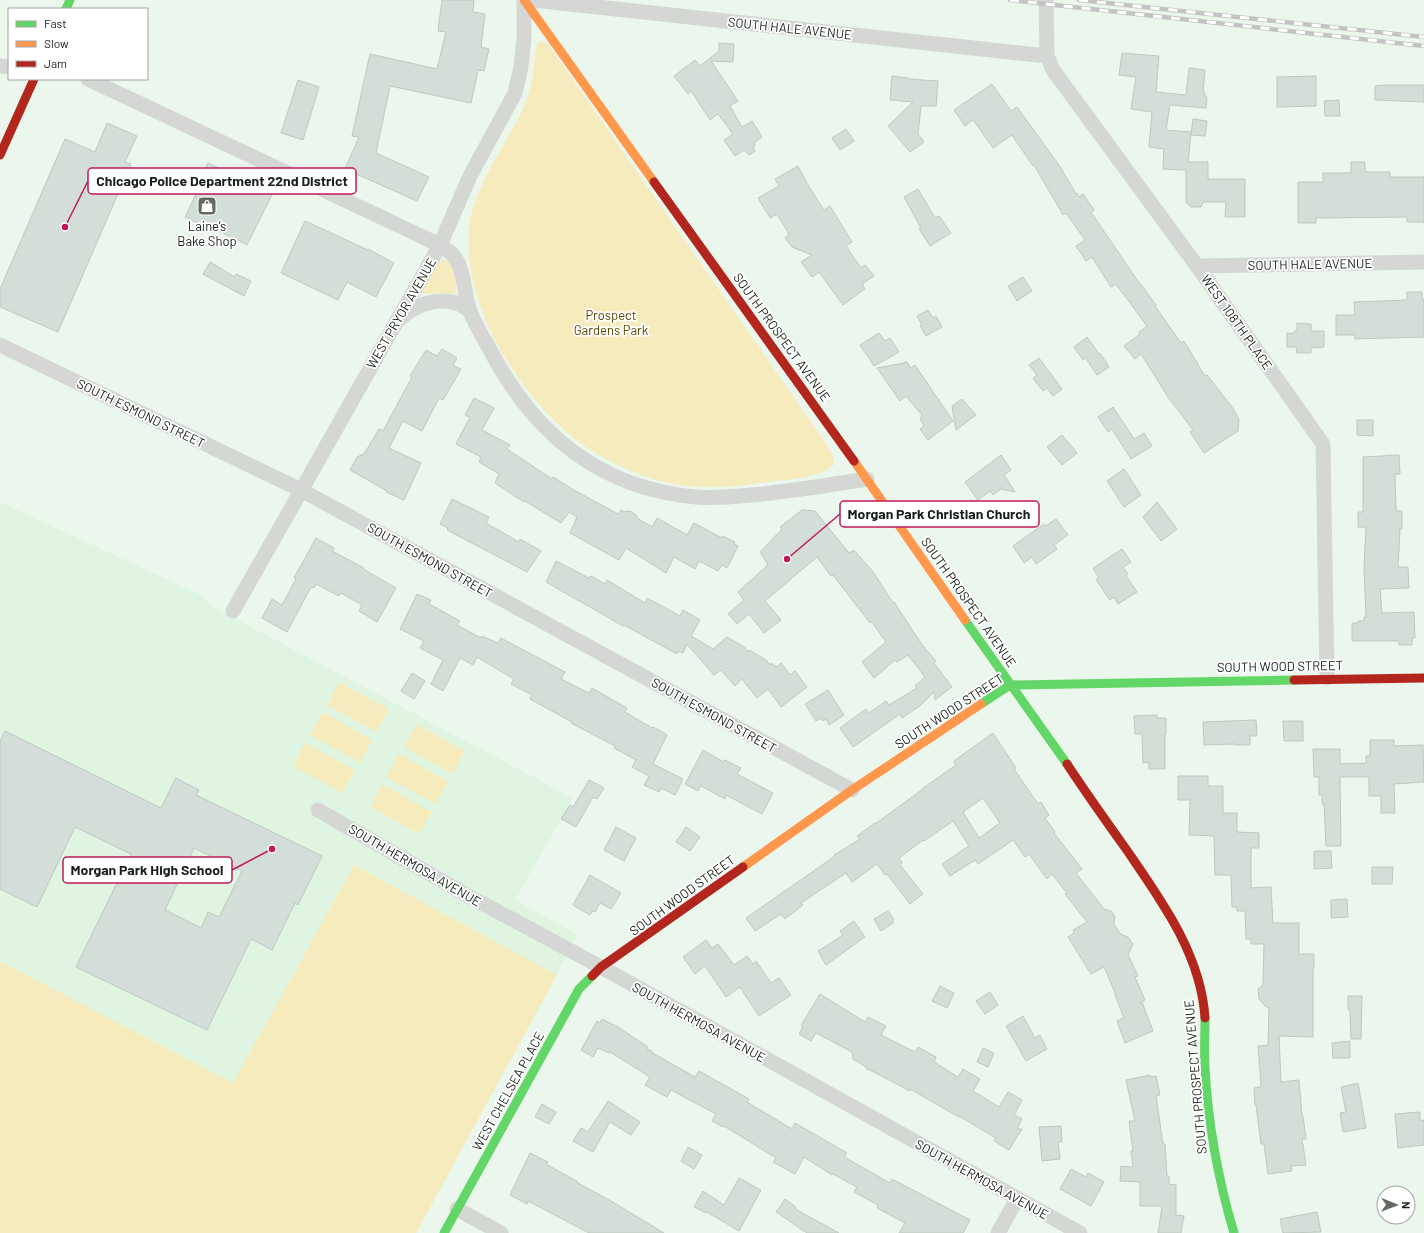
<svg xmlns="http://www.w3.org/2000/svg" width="1424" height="1233" viewBox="0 0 1424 1233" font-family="Barlow,sans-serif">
<rect width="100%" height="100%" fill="#ebf7ec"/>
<path fill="#dff5e2" d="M0 502 201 595 210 605 573 798 515 900 578 935 416 1233H0Z"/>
<path fill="#f5ebbc" d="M542 41 548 44 827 445 834 458V465C815 480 785 479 761 483 728 488 690 490 657 480 630 472 598 457 576 440 564 431 554 420 544 410 501 362 465 297 469 230 471 192 503 149 520 115 528 100 532 83 534 66 535 60 534 51 537 45 538 42 539 42 542 41Z
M442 260 449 261C454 270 458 285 455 294L444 293 424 294 423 290 437 265Z
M339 682 389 709 376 732 327 705Z
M323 712 372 740 360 763 310 735Z
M416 724 465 751 453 774 404 747Z
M305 743 355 770 342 793 293 766Z
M399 754 448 781 436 804 386 777Z
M382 784 432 812 419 834 370 807Z
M354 865 557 975 416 1233H0V961L233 1083Z"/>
<path fill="#d3ded8" stroke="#bcc8c1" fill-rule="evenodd" d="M442 0H474L473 12 485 14 481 47 489 49 484 71 478 70 471 103 390 86 376 153 429 177 417 201 345 169 359 137 352 136 370 54 437 69 446 32 438 31Z
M719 43 734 44 733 62 711 61 738 101 730 106 742 127 752 121 762 137 754 143 755 146 753 147 755 151 749 155 744 150 735 156 724 140 733 134 718 114 710 120 691 91 688 94 674 76 695 60 700 66 719 51Z
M1122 53 1159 56 1156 92 1186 95 1189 68 1205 70 1203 92H1205V97H1207L1206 108 1170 105 1166 130 1191 132 1188 162H1208V179H1245V217H1225L1226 202H1203L1201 207H1191L1186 202V170L1163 169 1164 149 1149 147 1152 112 1131 109 1136 77 1119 75Z
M892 76 908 78V79L938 81 936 106H921L918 134 924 142 910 152 888 126 913 102 890 100Z
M1316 76V106L1277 107V77Z
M298 80 319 87 303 140 281 133Z
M992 84 1011 111 1017 107 1061 168 1076 194 1077 193 1079 197 1083 194 1094 210 1091 212 1139 283H1140L1156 305 1155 306 1181 343 1184 341 1205 376 1207 375 1232 407 1239 419 1238 431 1204 453 1190 432 1193 430 1168 397 1141 354 1135 359 1124 346 1140 334 1139 332 1147 326 1116 284 1111 287 1092 257 1086 261 1076 246 1085 240 1066 213 1063 215 1059 208 1034 165 1033 166 1012 135 993 148 973 120 965 126 954 110Z
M1386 85H1424V102L1375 100V86Z
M1339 100 1340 116H1325L1324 101Z
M1193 119 1207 121 1205 136 1191 135Z
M107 123 137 136 125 162 131 164 58 332 0 307V289L65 139 95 152Z
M846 129 854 141 840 150 832 138Z
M1351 162H1365V172H1390V177H1424V222H1407V217L1316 218V223H1298V182H1323V173H1351Z
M208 163 273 193 247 245 213 228 212 230 185 217 198 190 195 188Z
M798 166 809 187 824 210 830 206 852 242 846 246 861 268 865 265 874 276 862 284 865 289 843 305 819 272 812 277 801 262 812 255 792 247 785 238 789 234 777 214 770 218 758 198 779 186 775 179Z
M918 189 935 218 939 216 951 233 930 246 919 229 921 228 904 197Z
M305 221 368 250V249L394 263 376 297 347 282 338 300 281 273Z
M210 262 235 277 236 274 251 281 244 296 203 274Z
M1023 277 1032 291 1017 301 1008 286Z
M1407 292H1422V299H1424V337L1355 339V335H1336V315H1355L1354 302 1407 300Z
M928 310 933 318 936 316 942 327 926 336 920 326 922 325 917 316Z
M1297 323 1311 324V331H1324V347L1311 348V353H1297L1296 347H1287V333L1294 334V331H1297Z
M879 333 885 341 890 338 899 352 874 366 860 345Z
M1087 337 1099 354 1100 353 1109 367 1097 375 1086 358 1083 360 1074 347Z
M442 349 457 358 453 365 461 369 443 400 439 398 422 431 403 421 389 448 421 463 404 500 386 492 387 491 350 470 357 457 364 454 379 429 383 431 412 377 410 376 426 350 437 356Z
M1039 358 1062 389 1053 396 1047 388 1043 391 1033 378 1037 375 1029 365Z
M906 361 911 368 915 365 953 421 928 440 920 429 924 426 920 419 922 415 906 396 900 401 877 368 904 363Z
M474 398 494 408 482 430 510 445 507 449 552 479 553 477 574 490 618 514 621 510 625 512 630 511 636 515 637 518 652 527 657 518 687 535 694 523 722 538 723 536 735 542 734 544 738 546 727 568 722 565 718 571 699 561 695 569 674 557 666 573 626 548 619 560 570 533 577 517 569 512 561 523 525 501 524 502 495 483 499 474 479 462 481 457 456 444 470 417 465 415Z
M962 399 976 415 956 430 952 406Z
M1113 407 1134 439 1144 433 1152 446 1131 459 1112 429 1108 432 1098 417Z
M1357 420H1373V436L1357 435Z
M1062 435 1077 453 1062 465 1047 447Z
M1001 455 1011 470 1004 475 1015 492 1001 489 993 495 990 491 978 500 965 482Z
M1399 455 1400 474H1395L1396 509 1397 511H1402V529H1400L1398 567H1408L1409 588 1380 589 1382 613 1414 612 1415 638H1412V645H1399L1398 641H1352V623H1358V621H1364V617H1366L1364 569 1366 527H1358V512H1363V457Z
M1124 469 1141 495 1124 507 1107 481Z
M452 499 489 517 486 523 519 542 520 539 541 551 527 572 447 530 448 528 440 524Z
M1157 502 1177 529 1161 541 1143 517Z
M802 510 815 511 849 553 854 550 873 572 893 603 894 602 923 646 936 661 934 663 952 687 935 700 934 692 920 706 902 718 900 714 853 747 840 728 866 709 869 713 886 701 889 705 917 688 915 686 925 677 908 655 897 662 895 660 874 678 862 662 886 642 872 622 870 623 833 575 831 576 817 557 765 601 781 620 764 633 749 614 737 624 728 614 744 600 738 592 768 565 760 552 782 529 780 527Z
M1056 519 1068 535 1054 545 1057 549 1036 564 1032 557 1024 563 1013 546 1044 524 1046 526Z
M316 538 334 548 332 551 364 568 363 569 396 588 377 622 359 611 362 605 341 593 339 596 316 584 314 588 311 587 287 632 262 618 272 599 282 605 296 579 294 578Z
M1122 549 1131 562 1123 567 1128 574 1126 576 1137 592 1118 604 1114 597 1110 600 1096 580 1099 578 1093 568Z
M556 561 589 578 591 576 605 584 607 580 645 603 647 598 680 616 683 610 700 620 691 636 713 649 727 637 744 647 748 652 749 650 766 660 770 665 771 663 777 667 781 663 790 675 795 671 807 687 781 707 768 689 757 698 742 679 735 686 721 670 714 675 687 644 683 653 678 651 677 654 624 625 623 626 546 582Z
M417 594 431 600 429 604 460 621 457 625 481 638 482 636 498 643 501 638 565 672 561 679 589 693 592 688 627 708 625 712 652 728 653 727 666 734 667 735 653 764 683 779 675 795 661 788 659 792 644 785 649 776 632 767 636 760 614 748 615 746 571 723 572 722 530 699 532 695 511 684 514 679 477 657 473 665 460 658 443 691 431 684 443 660 420 648 424 641 400 629Z
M412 673 425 681 414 699 401 691Z
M828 690 844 715 829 725 826 719 823 721 821 718 816 721 805 704Z
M1157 715V718H1166V734H1165V769H1149V762L1143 763 1142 734H1135L1134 716Z
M1256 720 1257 736H1250V745H1236V744L1204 745 1203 722Z
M1283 721H1303V741H1284Z
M5 731 161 808 176 778 199 790 196 795 322 856 298 905 295 903 272 950 251 939 207 1030 76 967 131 854 75 827 37 907 0 889V742ZM194 848 242 871 219 917 208 912 201 928 165 910Z
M993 733 1016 768 1014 769 1038 804 1041 802 1049 815 1045 818 1055 832 1054 833 1082 869 1076 873 1104 909 1111 911 1115 917 1114 924 1120 934 1128 937 1133 944 1128 955 1138 976 1135 977 1145 1000 1142 1002 1153 1031 1125 1043 1117 1021 1124 1018 1115 995H1116L1104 967 1091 974 1068 937 1074 933 1073 930 1087 922 1065 894 1067 893 1052 874 1047 879 1029 854 1025 857 1013 840 978 864 975 860 950 876 942 864 969 846 953 821 924 841 923 840 899 858 902 863 900 865 923 894 910 904 887 874 885 875 877 864 852 882 846 873 801 903 803 905 785 919 781 914 755 931 746 918 835 856 834 855 860 839 857 836 875 823V824L923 789V788L956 765 954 761ZM983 798 1000 823 979 838 963 812Z
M1370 740H1394V746L1423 745 1424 782 1394 784 1395 813H1381V796H1369V777H1340L1341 846H1326L1324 804H1322V795H1319V777H1314L1313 749H1340V764L1366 763V756H1370Z
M703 750 724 762 725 760 741 768 737 774 773 793 762 814 726 795 725 799 701 786 698 791 685 784Z
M1178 776H1208V786H1223V813H1237V832L1259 833V848H1251V888L1271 887 1273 923H1299V954H1314V968H1313V1037L1279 1036 1281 1082 1299 1080 1302 1116H1303L1306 1139H1302L1306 1165 1291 1166 1292 1171 1268 1174 1264 1144H1261L1256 1105H1255L1254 1088 1260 1087 1261 1084 1258 1046 1268 1045 1269 1007H1266L1259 999 1258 989 1263 985 1264 944H1251V939H1246L1245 911H1237V907H1232L1231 875H1215L1214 836 1189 835 1190 800H1178Z
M589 780 604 788 597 799 593 797 576 827 561 819 570 805 573 807Z
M616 827 636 838 624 861 604 850Z
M686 827 700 837 690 851 676 842Z
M1314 851H1331L1332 868 1314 869Z
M1372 867H1393L1392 884H1372Z
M590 875 621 893 611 909 600 903 595 912 592 911 590 915 573 905Z
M1347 899 1348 917 1331 918V900Z
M888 911 893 918V923L881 931 874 919Z
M854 921 865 937 826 965 818 951 843 935 840 931Z
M706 940 712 948 718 944 734 965 747 956 753 964 756 961 771 983 779 978 791 995 759 1016 740 987 726 997 705 966 695 974 683 957Z
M940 986 954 993 947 1008 932 1001Z
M990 992 998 1005 985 1014 976 1001Z
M820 994 865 1022 868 1017 886 1026 881 1035 915 1052 918 1047 936 1057 934 1062 958 1077 963 1069 980 1079 973 1091 999 1107 1008 1092 1022 1100 1014 1115 1022 1119 1017 1129H1022L1009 1150 994 1141 996 1138 959 1116V1117L910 1089V1091L866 1068V1067L853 1059 852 1052 816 1033 811 1041 799 1034 802 1029V1024Z
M1348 996H1362L1361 1039H1351L1350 1010H1348Z
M1023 1016 1035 1038 1040 1035 1047 1049 1026 1061 1006 1026Z
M602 1019 618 1027 648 1047 647 1049 652 1051 651 1052 695 1077 699 1071 749 1099 747 1102 792 1129 795 1123 847 1153 844 1157 890 1183 892 1179 970 1220 963 1233H899L905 1223 877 1208 878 1205 854 1192 857 1187 833 1174 832 1175 804 1157 795 1174 773 1162 776 1158 724 1126 723 1127 712 1121 716 1114 671 1090 667 1097 645 1085 650 1077 610 1052 609 1053 598 1048 593 1057 581 1050 597 1021 600 1023Z
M1350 1041V1058H1333L1332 1043Z
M983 1048 994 1053 988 1067 977 1062Z
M1150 1075V1077L1156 1076 1160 1095 1156 1096 1163 1144H1165L1167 1176H1169V1184L1176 1185V1215L1184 1216 1181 1233H1158L1162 1206H1140V1182L1120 1181 1121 1166 1133 1167 1131 1151H1133L1129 1121H1135L1126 1080Z
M1358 1083 1366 1128 1343 1132 1340 1113 1346 1112 1341 1087Z
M608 1101 640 1122 631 1135 610 1122 593 1152 573 1141 581 1128 588 1132Z
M542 1104 556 1112 549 1124 535 1117Z
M1420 1112V1121L1424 1120V1145L1398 1148 1395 1114Z
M1061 1126 1062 1142H1058L1060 1159 1042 1161 1039 1127Z
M688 1147 702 1155 694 1169 681 1161Z
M530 1153 548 1162 546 1164 578 1182V1183L611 1201 664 1233H589L528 1201 527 1204 510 1195Z
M1071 1169 1086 1177 1088 1173 1104 1182 1091 1206 1060 1189Z
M739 1178 761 1190 739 1231 707 1212 706 1213 694 1207 703 1191 724 1205Z
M785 1199 796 1207 795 1209 839 1233H807L776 1212Z
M1317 1212 1321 1232 1283 1233 1280 1219Z"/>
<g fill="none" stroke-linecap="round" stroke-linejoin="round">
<path stroke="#d5d7d5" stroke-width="15" d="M533 0 1047 56
M1046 0 1047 56 1053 70 1197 266 1323 444 1327 678
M0 66 9 67
M88 79 440 245C443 248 449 251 452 254 466 270 463 293 470 311 474 323 482 335 488 346 532 432 597 488 696 497 718 499 740 496 762 494 797 490 832 485 867 479
M1197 266 1424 262
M400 319C414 305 437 297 456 303 461 304 466 309 470 311
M0 345 301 490 852 790
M233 611 440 245 470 176 515 93 521 67 524 38V0
M318 810 465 894 601 967 1080 1233
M457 1209 501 1233
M998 1233 1017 1199"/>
<path stroke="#63d668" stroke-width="9" d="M66 9 70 0
M965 620 1067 764
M981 704 1010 685 1294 680
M1205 1018C1205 1034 1204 1051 1205 1067 1208 1124 1218 1179 1234 1233
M444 1233 579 989 592 976"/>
<path stroke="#ff974d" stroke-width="9" d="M524 0 654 182
M854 461 965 620
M743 867 852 790 981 704"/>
<path stroke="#b3261e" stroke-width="9" d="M0 155 34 79
M654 182 854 461
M1294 680 1424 678
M1067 764C1086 793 1106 821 1126 849 1161 900 1201 954 1205 1018
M592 976 601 967 743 867"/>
<defs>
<path id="rail" d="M1010 0 1424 46
M1079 0 1424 37"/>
</defs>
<use href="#rail" stroke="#c1c4c2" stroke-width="4.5"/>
<use href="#rail" stroke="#fff" stroke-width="3" stroke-dasharray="9" stroke-linecap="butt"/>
</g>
<defs>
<symbol id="shop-square" viewBox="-11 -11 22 22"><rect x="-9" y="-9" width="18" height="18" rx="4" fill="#616b62" stroke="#fff"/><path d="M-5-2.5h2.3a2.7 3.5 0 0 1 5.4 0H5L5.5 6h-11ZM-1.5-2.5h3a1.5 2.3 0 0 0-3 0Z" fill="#fff"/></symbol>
</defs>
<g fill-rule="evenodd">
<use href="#shop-square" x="196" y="195" width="22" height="22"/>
</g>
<g text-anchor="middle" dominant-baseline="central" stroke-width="3.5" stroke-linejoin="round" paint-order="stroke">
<g font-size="13" fill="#171f18" stroke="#fff">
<text transform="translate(790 28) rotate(6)">SOUTH HALE AVENUE</text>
<text transform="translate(1310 264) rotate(-1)">SOUTH HALE AVENUE</text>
<text transform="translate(401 313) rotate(-60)">WEST PRYOR AVENUE</text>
<text transform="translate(1237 322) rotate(55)">WEST 108TH PLACE</text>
<text transform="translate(782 337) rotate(54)">SOUTH PROSPECT AVENUE</text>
<text transform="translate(141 413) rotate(26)">SOUTH ESMOND STREET</text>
<text transform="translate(430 560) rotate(29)">SOUTH ESMOND STREET</text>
<text transform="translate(969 602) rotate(55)">SOUTH PROSPECT AVENUE</text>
<text transform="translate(1280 666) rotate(-1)">SOUTH WOOD STREET</text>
<text transform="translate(949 711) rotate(-33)">SOUTH WOOD STREET</text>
<text transform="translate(714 715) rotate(29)">SOUTH ESMOND STREET</text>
<text transform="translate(415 865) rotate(30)">SOUTH HERMOSA AVENUE</text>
<text transform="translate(682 895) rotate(-36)">SOUTH WOOD STREET</text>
<text transform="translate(699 1022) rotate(29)">SOUTH HERMOSA AVENUE</text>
<text transform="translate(1195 1077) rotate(-95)">SOUTH PROSPECT AVENUE</text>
<text transform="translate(508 1091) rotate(-61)">WEST CHELSEA PLACE</text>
<text transform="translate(982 1179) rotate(29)">SOUTH HERMOSA AVENUE</text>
</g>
<g font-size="13" fill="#171f18" stroke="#fff">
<text x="207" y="226">Laine’s<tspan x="207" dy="15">Bake Shop</tspan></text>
</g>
<g font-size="13" fill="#5c4805" stroke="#fff">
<text x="611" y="315">Prospect<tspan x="611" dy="15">Gardens Park</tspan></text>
</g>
</g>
<path fill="none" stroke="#c2185b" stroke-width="1.5" d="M65 227L88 181M787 559L840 514M272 849L232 870"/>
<g fill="#c2185b" stroke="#fff" stroke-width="1.5">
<circle cx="65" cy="227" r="4"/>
<circle cx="787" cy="559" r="4"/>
<circle cx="272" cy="849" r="4"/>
</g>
<g fill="#fff" stroke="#c2185b" stroke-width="1.5">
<rect x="88" y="168" width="268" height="26" rx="4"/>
<rect x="840" y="501" width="199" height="26" rx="4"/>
<rect x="63" y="857" width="169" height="26" rx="4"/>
</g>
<g font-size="14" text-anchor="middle" font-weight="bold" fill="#171f18">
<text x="222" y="186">Chicago Police Department 22nd District</text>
<text x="939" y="519">Morgan Park Christian Church</text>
<text x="147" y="875">Morgan Park High School</text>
</g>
<rect x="8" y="8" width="140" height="72" fill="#ffffff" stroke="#a2a5a3"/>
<rect x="16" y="21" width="20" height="6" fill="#63d668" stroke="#a2a5a3"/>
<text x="44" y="28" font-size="12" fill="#171f18">Fast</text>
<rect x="16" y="41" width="20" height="6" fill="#ff974d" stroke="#a2a5a3"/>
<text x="44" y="48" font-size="12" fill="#171f18">Slow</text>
<rect x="16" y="61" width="20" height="6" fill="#b3261e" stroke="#a2a5a3"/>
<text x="44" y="68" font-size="12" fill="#171f18">Jam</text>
<g transform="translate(1396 1205) rotate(91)"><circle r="19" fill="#ffffff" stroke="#a2a5a3"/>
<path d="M0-3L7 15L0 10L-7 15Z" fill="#616b62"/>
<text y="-6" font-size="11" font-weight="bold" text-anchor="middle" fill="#171f18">N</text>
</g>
</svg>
